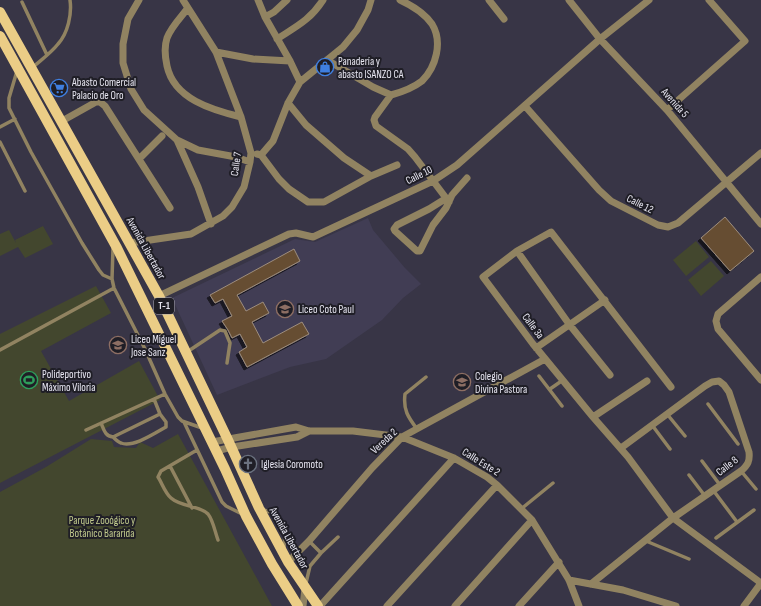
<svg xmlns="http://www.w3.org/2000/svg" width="761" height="606" viewBox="0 0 761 606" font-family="'Sofia Sans Condensed',sans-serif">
<defs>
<filter id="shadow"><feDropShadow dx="-3" dy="3" stdDeviation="0" flood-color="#0009"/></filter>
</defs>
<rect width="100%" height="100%" fill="#383546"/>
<path fill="#413d54" d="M368 218 373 230 405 268 421 284 403 298 382 320 326 359 290 367 217 395 172 298 295 239 315 242Z"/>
<path fill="#43472e" d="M43 226 53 244 25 258 18 247 0 256V234L9 230 16 243 15 240Z
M696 241 709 257 686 276 673 260Z
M711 261 724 276 701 296 688 280Z
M96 286 111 313 41 351 69 401 139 361 160 400 0 483V334Z
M178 434 272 606H0V492L46 467 91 439 112 441 114 447 136 448 140 442 153 448Z"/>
<path fill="#664d32" stroke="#9d8d7e" filter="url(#shadow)" d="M725 217 754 251 730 271 701 238Z
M294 249 300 261 237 295 246 311 263 302 269 313 252 322 263 343 302 322 309 334 247 367 239 352 247 347 240 334 232 338 228 330 222 321 232 316 223 299 215 303 210 295Z"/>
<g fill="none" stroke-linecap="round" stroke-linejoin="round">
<path stroke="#918361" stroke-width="3.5" d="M22 2 47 55
M33 67C41 60 51 53 58 44 68 33 72 14 70 0
M17 71 9 98V108L31 152 82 243 99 270 103 275 112 279
M0 127 15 119
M0 142 25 191
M113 248 112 279 114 288 145 349 165 394 178 417 182 421 202 428
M0 350 114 288
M187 352 220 330 225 331 230 343 227 363
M539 376 562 406
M550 389 563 380
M708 404 738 444
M667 414 685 436
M184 422 222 502 226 506 242 514
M101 423C104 430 105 436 113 437L160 414 154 399
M652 425 670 449
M417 429C408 417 403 410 405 394L426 377
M86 430 165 394
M113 437C115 439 118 442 121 443 133 448 155 433 166 427V422L160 414
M197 450 161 471 158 477C162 483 165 493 171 498 181 507 201 506 208 514 213 520 215 532 218 540
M702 461 720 485
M170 466 192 508
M741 471 756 489
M689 475 705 496
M713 490 737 522
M262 509 277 515 285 531 284 548
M521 509 553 483
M716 538 754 510
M309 541 321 553 338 537
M646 541 689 559
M306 583 310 566 321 553"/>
<path stroke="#918361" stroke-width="7" d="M139 0 128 19 123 44V63L131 89 144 110 177 140 198 187 211 224
M258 0 265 17 290 61 300 82
M489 0 504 19
M569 0 600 39 667 110 761 224
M188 8C181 17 171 27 167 38 164 47 165 57 167 66 174 99 212 110 241 117
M265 17 274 12 287 0
M277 39C297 26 310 20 323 0
M216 52 253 59 290 61
M327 60 373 87 391 95C402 92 413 88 422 81 436 67 443 42 432 24 425 14 411 5 400 0
M391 95 375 117 374 120 376 126 408 149 415 157 449 202
M525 106 599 190 611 201 658 225 668 227 678 223 761 153
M667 110 745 41 709 0
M62 121 96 102H100L105 106 170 208
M177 140 198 150 236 157 250 162
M257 154 261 155 273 141 288 103 300 82 343 47 357 30 368 10 371 0
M261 155 279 179 289 189 308 202H324L371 176 344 158 306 125 288 103
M139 159 162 136
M371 176 397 165
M445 199 429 209 397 225 394 229 395 231 417 251H420L433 225 446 208 452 195 467 178
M130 243 191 234 223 216 232 207 244 187 250 162 251 153 241 117 216 52 183 0
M517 251 569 324 610 375
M761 277 718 314 716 321 718 329 761 380
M159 296 289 234 296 233 313 237 433 181 457 165 600 39 649 0
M536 348 605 300
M671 387 551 232 517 251 483 277 533 344 593 417 628 457 673 518 761 583 744 606
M593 417 647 381
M212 442 296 427 309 431H353L402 437 454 458 487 477 497 485 532 520 569 580 579 606
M216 451 232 447 297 437 309 431
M288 562 309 541 372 468 402 437 545 359
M569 580 623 590 676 606
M591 584 673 518 741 471C748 465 750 461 749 452L729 392 724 385 719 381 712 382 705 386 621 448
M303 606 305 588
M320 606 454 458
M387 606 497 485
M455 606 532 520
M519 606 559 562"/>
<path stroke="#ebcd86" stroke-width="10" d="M0 12 159 296 228 440 259 508 288 562 318 606
M0 36 117 248 225 469 246 516 272 564 298 606"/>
</g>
<defs>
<symbol id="shop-ring" viewBox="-11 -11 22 22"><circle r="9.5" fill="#1f1e26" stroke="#3f7fe0" stroke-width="1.5"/><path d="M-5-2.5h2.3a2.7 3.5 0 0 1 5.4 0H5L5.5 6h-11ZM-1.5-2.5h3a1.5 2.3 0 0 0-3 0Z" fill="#3f7fe0"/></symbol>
<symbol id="supermarket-ring" viewBox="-11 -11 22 22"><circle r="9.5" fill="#1f1e26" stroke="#3f7fe0" stroke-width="1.5"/><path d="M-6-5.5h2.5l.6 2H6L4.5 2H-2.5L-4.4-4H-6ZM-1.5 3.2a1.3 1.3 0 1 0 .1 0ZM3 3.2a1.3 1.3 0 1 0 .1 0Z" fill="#3f7fe0"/></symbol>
<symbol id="school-ring" viewBox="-11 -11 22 22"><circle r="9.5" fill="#1f1e26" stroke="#8d6e63" stroke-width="1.5"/><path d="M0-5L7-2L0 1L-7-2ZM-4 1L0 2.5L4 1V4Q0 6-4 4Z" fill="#8d6e63"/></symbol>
<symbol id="stadium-ring" viewBox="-11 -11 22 22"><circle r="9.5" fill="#1f1e26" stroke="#2e9e5b" stroke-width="1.5"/><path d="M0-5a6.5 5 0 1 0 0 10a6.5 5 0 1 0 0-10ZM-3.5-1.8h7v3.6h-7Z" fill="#2e9e5b"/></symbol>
<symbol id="church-ring" viewBox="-11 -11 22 22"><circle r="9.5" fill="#1f1e26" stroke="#6b7280" stroke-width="1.5"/><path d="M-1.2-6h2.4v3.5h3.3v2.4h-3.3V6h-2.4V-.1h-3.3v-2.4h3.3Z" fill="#6b7280"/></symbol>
</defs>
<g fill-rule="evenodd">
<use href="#shop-ring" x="315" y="57" width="20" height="20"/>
<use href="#supermarket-ring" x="49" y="78" width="20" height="20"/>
<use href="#school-ring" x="275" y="299" width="20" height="20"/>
<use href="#school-ring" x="108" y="335" width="20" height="20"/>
<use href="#stadium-ring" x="19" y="370" width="20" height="20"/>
<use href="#school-ring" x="452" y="372" width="20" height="20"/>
<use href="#church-ring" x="238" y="454" width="20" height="20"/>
</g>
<g text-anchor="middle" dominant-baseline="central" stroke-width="4" stroke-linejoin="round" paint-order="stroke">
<rect fill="#1f1e26" stroke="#abaab4" stroke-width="1" x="154" y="298" width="20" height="16" rx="3"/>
<g font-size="10" font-weight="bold" fill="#e7e6f1">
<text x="164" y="306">T-1</text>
</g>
<g font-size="11" fill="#e7e6f1" stroke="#1f1e26" text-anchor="start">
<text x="338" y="61">Panadería y<tspan x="338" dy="13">abasto ISANZO CA</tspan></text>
<text x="72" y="82">Abasto Comercial<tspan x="72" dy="13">Palacio de Oro</tspan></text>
<text x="298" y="309">Liceo Coto Paul</text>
<text x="131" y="339">Liceo Miguel<tspan x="131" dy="13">Jose Sanz</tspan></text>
<text x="42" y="374">Polideportivo<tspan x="42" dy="13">Máximo Viloria</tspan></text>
<text x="475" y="376">Colegio<tspan x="475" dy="13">Divina Pastora</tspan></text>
<text x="261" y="464">Iglesia Coromoto</text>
</g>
<g font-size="11" fill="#e7e6f1" stroke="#1f1e26">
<text transform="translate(675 103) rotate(48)">Avenida 5</text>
<text transform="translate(236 164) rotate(-82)">Calle 7</text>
<text transform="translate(419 175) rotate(-27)">Calle 10</text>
<text transform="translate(640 204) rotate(27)">Calle 12</text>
<text transform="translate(146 248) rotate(61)">Avenida Libertador</text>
<text transform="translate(533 326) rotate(53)">Calle 3a</text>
<text transform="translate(384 441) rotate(-43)">Vereda 2</text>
<text transform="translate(481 462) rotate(32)">Calle Este 2</text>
<text transform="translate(727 466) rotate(-38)">Calle 8</text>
<text transform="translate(289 538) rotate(61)">Avenida Libertador</text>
</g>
<g font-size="11" fill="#c2cb8d" stroke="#1f1e26">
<text x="102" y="520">Parque Zooógico y<tspan x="102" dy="13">Botánico Bararida</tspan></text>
</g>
</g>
</svg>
